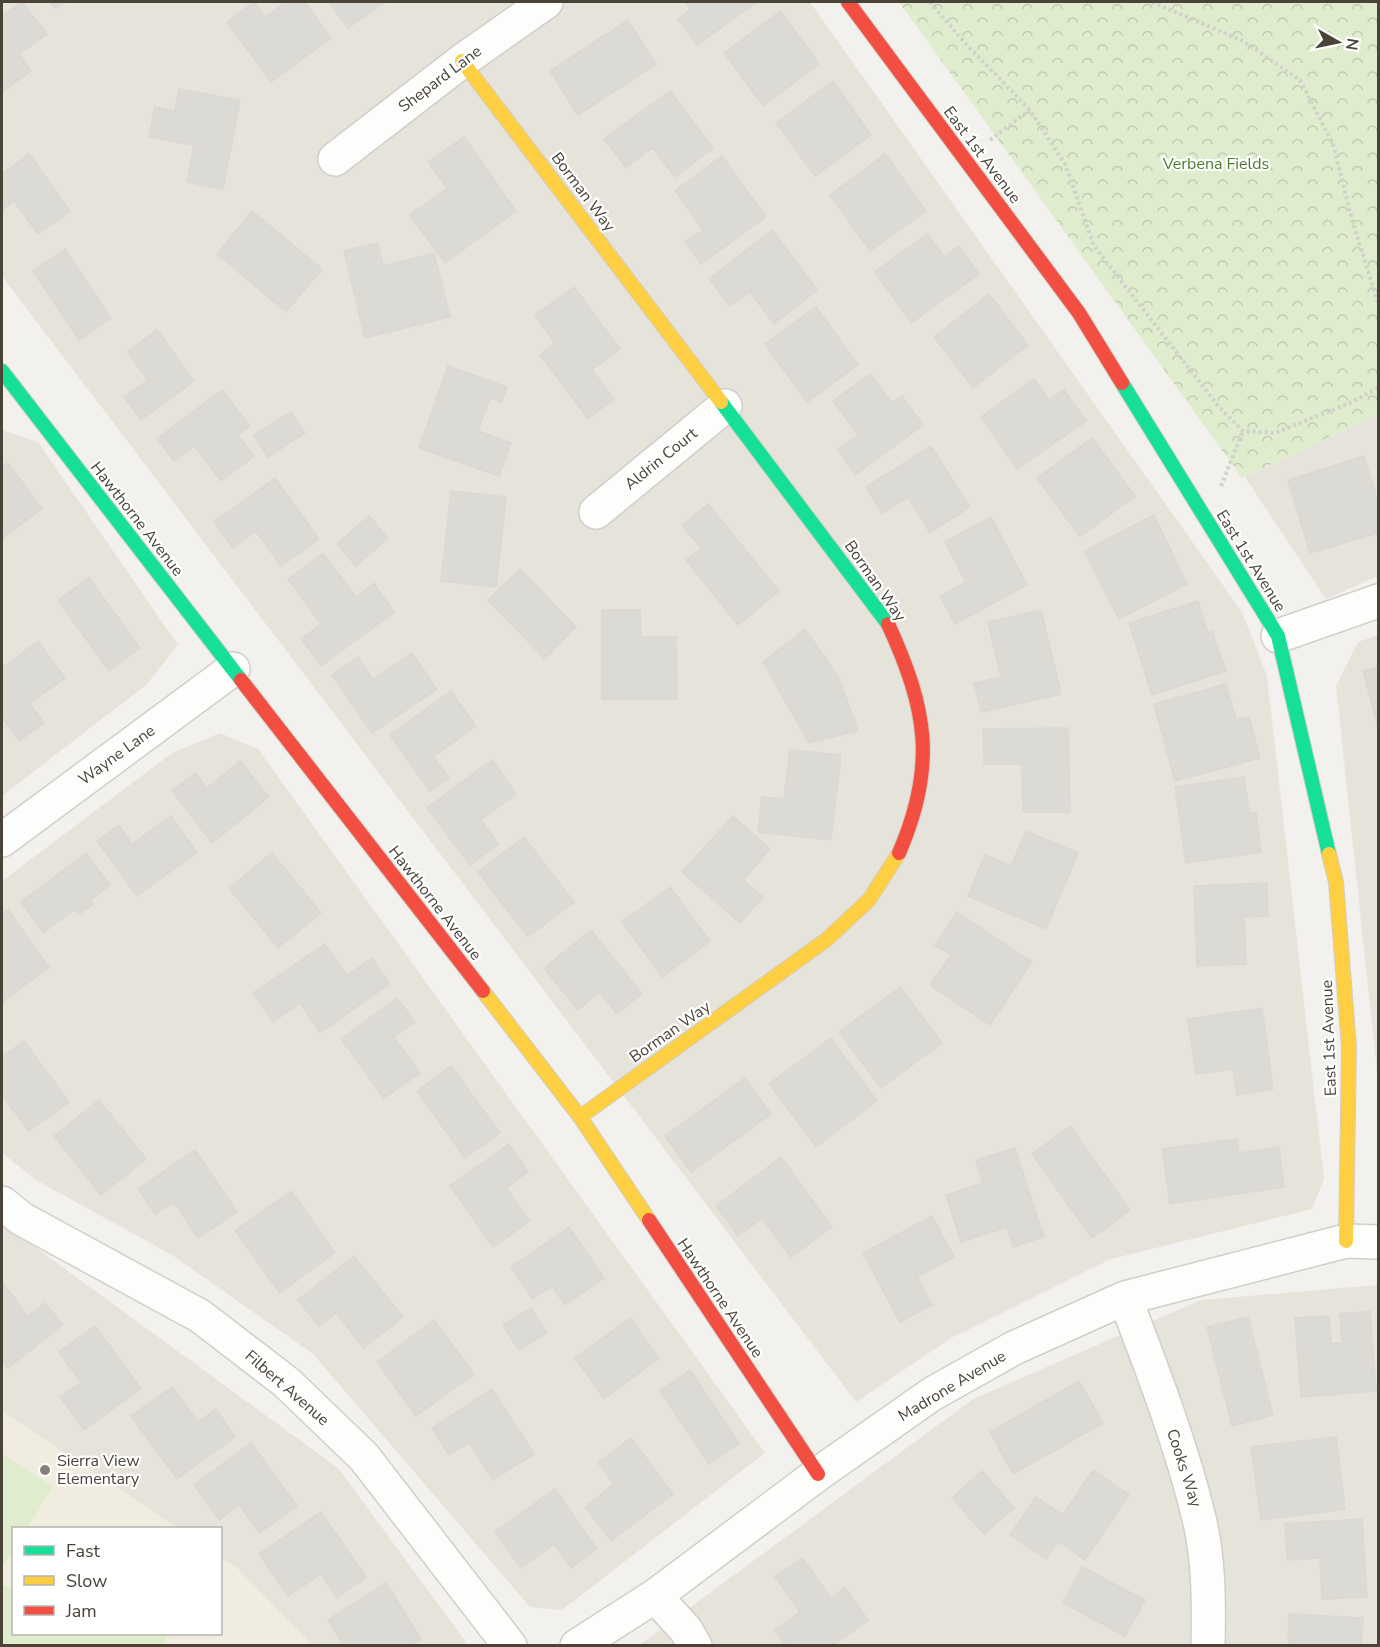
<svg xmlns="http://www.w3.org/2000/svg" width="1380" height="1647" viewBox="0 0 1380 1647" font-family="'Nunito Sans',sans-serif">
<defs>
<pattern id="park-crowns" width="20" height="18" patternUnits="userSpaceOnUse" patternTransform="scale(1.5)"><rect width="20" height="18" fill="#dfecce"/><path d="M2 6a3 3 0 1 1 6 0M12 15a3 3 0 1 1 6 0" fill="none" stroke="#c1ccb2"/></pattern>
</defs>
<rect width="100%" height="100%" fill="#f2f1ed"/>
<path fill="#e6e3da" d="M2 2H810L1242 612 1267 676 1324 1179 1312 1209 1111 1259 953 1337 856 1402 2 276Z
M1378 414V576L1326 599 1245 477Z
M2 430 38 442 178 645 146 685 2 796Z
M1378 635V1081L1336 686 1358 642Z
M220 733 258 749 765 1453 562 1610 530 1607 313 1354 172 1255 36 1180 2 1153V881L172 753Z
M2 1223 338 1468 466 1642 463 1646 312 1645 237 1568 221 1558 220 1528H177L2 1411Z
M1378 1285V1645L638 1646 973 1399 1201 1300Z"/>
<path fill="#f0ecdf" d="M2 1411 177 1528H14V1634H220L221 1558 237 1568 312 1645H2Z"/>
<path fill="url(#park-crowns)" d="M899 2H1378V414L1242 478Z"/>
<path fill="#dfecce" d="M2 1454 53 1487 27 1528H14L13 1549 2 1568Z
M2 1585 13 1587 14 1634H166L164 1645H2Z"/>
<path fill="#dcdad5" stroke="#dad8d3" stroke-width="1.5" d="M22 2 47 34 19 54 31 71 2 92V16Z
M50 2H65L56 9Z
M254 2 265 17 286 2H305L331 38 271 82 227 22Z
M329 2H385L348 28Z
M686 2H757L697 45 678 19 691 9Z
M781 11 819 64 763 106 724 53Z
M628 20 656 64 578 115 550 71Z
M833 81 871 135 815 176 776 123Z
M179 89 240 100 223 189 187 182 194 145 149 137 155 107 175 111Z
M670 91 713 148 675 177 652 148 626 168 604 139Z
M464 137 516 211 445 263 410 215 447 188 428 162Z
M29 154 70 211 38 234 14 201 2 210V174Z
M885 154 926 211 870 251 830 195Z
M722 156 766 217 701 264 685 242 703 230 675 191Z
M252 211 322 269 286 312 217 254Z
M772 230 817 290 774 324 750 292 730 306 709 279Z
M927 234 944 257 959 246 979 274 911 323 875 272Z
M378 243 383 266 434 253 450 317 365 338 344 251Z
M65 249 111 318 79 340 33 271Z
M574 287 620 349 592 370 614 399 588 419 540 355 555 343 535 315Z
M989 294 1028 345 973 388 934 337Z
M816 307 858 365 807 402 765 344Z
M157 330 194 381 141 420 124 397 148 380 127 352Z
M448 366 507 387 502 402 490 397 478 431 511 443 499 476 419 448Z
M870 374 892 403 902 396 923 425 855 475 838 450 858 435 833 401Z
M1034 379 1049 400 1064 390 1086 421 1017 469 981 417Z
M222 390 250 426 238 435 254 456 221 481 194 446 174 461 157 439Z
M291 412 305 433 268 457 254 435Z
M1092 438 1135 496 1080 537 1037 478Z
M931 446 970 507 930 533 908 497 882 514 866 487Z
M1364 456 1378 502V533L1310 553 1288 480Z
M8 463 42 509 2 538V467Z
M275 478 319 539 281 566 256 531 233 548 214 522Z
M451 491 506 497 496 587 441 581Z
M708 504 779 591 738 625 686 560 701 548 682 525Z
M1154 515 1187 584 1119 619 1084 551Z
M369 516 388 538 356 566 337 544Z
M991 517 1027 585 955 624 940 596 966 582 945 542Z
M323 553 356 597 374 583 394 612 321 666 301 639 321 624 288 579Z
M520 569 576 627 545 659 488 600Z
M89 578 140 648 109 671 58 600Z
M1198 601 1208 633 1212 631 1226 671 1152 695 1129 623Z
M602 610H640L641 637H676L677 699H602Z
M1041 610 1061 694 981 712 974 683 1001 677 988 622Z
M805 629 839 678 858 731 809 743 763 662Z
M38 641 65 678 30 703 44 723 19 741 2 717V668Z
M412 653 437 689 372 733 332 675 358 657 373 679Z
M1378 667V727L1363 671Z
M1226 684 1236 720 1249 717 1260 758 1175 781 1154 704Z
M451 691 476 726 433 757 449 778 430 791 390 735Z
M1068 728 1070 812H1023L1022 764H984L983 729Z
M790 750 841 755 831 840 758 832 762 797 784 799Z
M492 760 516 794 481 820 498 844 470 865 427 808Z
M240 761 269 797 212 843 172 791 195 773 207 788Z
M1244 777 1249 813 1256 812 1261 852 1186 863 1175 787Z
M171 816 197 852 137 896 97 841 119 825 132 844Z
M733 816 770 849 743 880 763 897 740 923 682 872Z
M1026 831 1078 853 1046 929 968 896 985 855 1011 866Z
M524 837 574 902 528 937 478 872Z
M86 853 110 885 90 900 93 904 79 914 75 909 43 933 21 902Z
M272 853 321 913 278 948 229 888Z
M1267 883 1268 916 1244 917 1246 964 1197 966 1194 886Z
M670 887 710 941 662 977 622 922Z
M8 910 49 967 2 1002V915Z
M957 912 1032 962 990 1025 930 985 951 955 935 945Z
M591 930 642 994 617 1014 599 992 578 1010 544 968Z
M325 944 347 975 372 958 389 984 320 1033 300 1003 273 1022 253 993Z
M900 987 942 1043 881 1088 839 1032Z
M397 998 415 1022 394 1037 420 1073 384 1098 341 1039Z
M1262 1008 1273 1089 1237 1095 1233 1069 1196 1074 1188 1019Z
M831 1038 877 1101 816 1147 769 1084Z
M24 1041 69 1102 29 1131 2 1095V1057Z
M451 1066 500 1133 465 1158 417 1091Z
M745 1078 771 1114 691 1172 665 1136Z
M99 1100 146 1159 101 1195 54 1136Z
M1070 1126 1130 1210 1092 1238 1032 1154Z
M1237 1139 1239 1153 1279 1147 1284 1187 1170 1204 1162 1149Z
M509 1144 528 1172 506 1188 530 1221 493 1247 450 1186Z
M1015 1148 1044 1237 1013 1247 1007 1227 961 1242 946 1195 983 1183 976 1160Z
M195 1150 237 1212 198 1238 174 1202 155 1214 138 1189Z
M781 1157 832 1227 791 1257 762 1218 738 1236 716 1206Z
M291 1191 335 1252 280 1293 235 1231Z
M932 1216 954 1257 917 1277 932 1305 900 1322 863 1253Z
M569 1227 604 1278 565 1305 552 1286 533 1299 511 1267Z
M354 1256 403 1317 364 1348 336 1313 319 1326 298 1300Z
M2 1282 28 1316 45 1303 63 1325 8 1368 2 1360Z
M531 1308 547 1333 519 1350 503 1325Z
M1370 1311 1376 1391 1301 1397 1295 1318 1329 1316 1331 1344 1342 1343 1340 1314Z
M1248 1317 1273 1415 1232 1426 1207 1327Z
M630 1318 659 1358 604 1399 575 1358Z
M434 1320 474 1374 416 1416 377 1362Z
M95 1326 141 1388 84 1430 60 1397 81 1382 59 1352Z
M690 1370 739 1443 709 1464 660 1391Z
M1079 1381 1103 1423 1013 1474 990 1432Z
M172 1387 198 1422 216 1409 235 1437 177 1479 131 1416Z
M492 1389 534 1454 493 1480 469 1442 449 1455 432 1428Z
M1336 1437 1345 1509 1261 1520 1251 1447Z
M631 1438 673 1494 611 1541 585 1507 614 1484 598 1463Z
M251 1443 297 1506 260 1533 239 1505 219 1520 194 1485Z
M1093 1470 1129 1495 1085 1560 1058 1541 1046 1559 1010 1535 1036 1497 1063 1515Z
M982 1471 1014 1508 984 1534 952 1498Z
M555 1489 597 1549 571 1568 554 1544 521 1568 495 1532Z
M321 1512 366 1577 337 1598 321 1574 288 1596 259 1554Z
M1362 1519 1367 1597 1322 1599 1320 1558 1287 1560 1285 1524Z
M802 1558 831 1598 845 1587 868 1620 832 1646H785L775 1630 800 1612 775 1577Z
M1082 1567 1145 1600 1125 1636 1063 1603Z
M386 1583 421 1639 411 1646H344L328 1620Z
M1289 1614 1363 1618 1361 1646H1288Z"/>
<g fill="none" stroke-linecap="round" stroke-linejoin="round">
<defs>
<path id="street" d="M335 159 462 61 546 2
M596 512 725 406
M1278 636 1378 601
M2 840 233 669
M2 1203 22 1219 200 1316 286 1382 364 1457 510 1646
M1125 1298C1152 1369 1180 1441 1198 1514 1209 1556 1209 1603 1208 1646
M655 1596 686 1630 695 1646
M577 1646 655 1596 818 1474 932 1394 1014 1348 1125 1298 1346 1241 1378 1242"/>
<path id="fast" d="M2 371 241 680
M1122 383 1278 636 1329 854
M721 402 888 624"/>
<path id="slow" d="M462 61 721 402
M1329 854 1336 882 1349 1047 1346 1241
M483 991 580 1117 649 1220
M580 1117 826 940 869 900 899 853"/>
<path id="jam" d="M848 2 1079 313 1122 383
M888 624C927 709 937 765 899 853
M241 680 483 991
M649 1220 818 1474"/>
</defs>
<use href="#street" stroke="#d0cfcb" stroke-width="36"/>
<use href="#fast" stroke="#d1cec4" stroke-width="16"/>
<use href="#slow" stroke="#d1cec4" stroke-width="16"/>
<use href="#jam" stroke="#d1cec4" stroke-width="16"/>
<path stroke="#d2d1cb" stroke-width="4" stroke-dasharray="3 3" stroke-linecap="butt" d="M930 2 964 42 1030 110 1065 164 1094 246 1219 407 1243 431 1275 433 1352 402 1378 388
M1152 2 1243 41 1300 80 1333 144 1352 220 1378 303
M990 140 1030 110
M1221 486 1243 431"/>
<use href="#street" stroke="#fdfdfc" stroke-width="33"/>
<use href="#fast" stroke="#16e098" stroke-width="14"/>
<use href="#slow" stroke="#ffcf43" stroke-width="14"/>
<use href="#jam" stroke="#f24e42" stroke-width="14"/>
</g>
<circle fill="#848077" stroke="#fff" stroke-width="2" cx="45" cy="1470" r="6"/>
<g text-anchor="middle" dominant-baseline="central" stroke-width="4.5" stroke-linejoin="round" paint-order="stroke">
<g font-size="16" fill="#494338" stroke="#fff">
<text transform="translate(440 79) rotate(-37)">Shepard Lane</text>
<text transform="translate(982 155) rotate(53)">East 1st Avenue</text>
<text transform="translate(583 192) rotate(53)">Borman Way</text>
<text transform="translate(661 459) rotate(-39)">Aldrin Court</text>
<text transform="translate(137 519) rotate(52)">Hawthorne Avenue</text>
<text transform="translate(1251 561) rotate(58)">East 1st Avenue</text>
<text transform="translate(875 581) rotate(55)">Borman Way</text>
<text transform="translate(117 755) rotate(-36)">Wayne Lane</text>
<text transform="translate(435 903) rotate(52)">Hawthorne Avenue</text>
<text transform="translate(670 1032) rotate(-35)">Borman Way</text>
<text transform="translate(1329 1038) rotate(-92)">East 1st Avenue</text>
<text transform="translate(720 1298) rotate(56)">Hawthorne Avenue</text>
<text transform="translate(952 1386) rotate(-31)">Madrone Avenue</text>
<text transform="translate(287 1388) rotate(41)">Filbert Avenue</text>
<text transform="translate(1184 1468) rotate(72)">Cooks Way</text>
</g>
<g font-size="16" fill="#487b2b" stroke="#fff">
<text x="1216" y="164">Verbena Fields</text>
</g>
<g font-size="16" fill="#494338" stroke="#fff" text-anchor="start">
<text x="57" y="1461">Sierra View<tspan x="57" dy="18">Elementary</tspan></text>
</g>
</g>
<rect width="1380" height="1647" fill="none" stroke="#494338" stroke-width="6"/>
<rect x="12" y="1527" width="210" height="108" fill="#ffffff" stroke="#b6b4af" stroke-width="1.5"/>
<rect x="24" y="1546" width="30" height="9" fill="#16e098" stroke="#b6b4af" stroke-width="1.5"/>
<text x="66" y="1557" font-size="18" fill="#494338">Fast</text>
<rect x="24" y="1576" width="30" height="9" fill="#ffcf43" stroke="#b6b4af" stroke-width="1.5"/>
<text x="66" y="1587" font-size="18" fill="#494338">Slow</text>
<rect x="24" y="1606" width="30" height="9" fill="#f24e42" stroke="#b6b4af" stroke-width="1.5"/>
<text x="66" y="1617" font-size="18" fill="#494338">Jam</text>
<g transform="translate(1338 42) rotate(99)" stroke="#ffffff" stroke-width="4.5" paint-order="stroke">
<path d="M0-4.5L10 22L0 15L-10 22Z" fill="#494338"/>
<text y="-9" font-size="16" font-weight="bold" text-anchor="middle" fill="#494338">N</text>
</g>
</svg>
